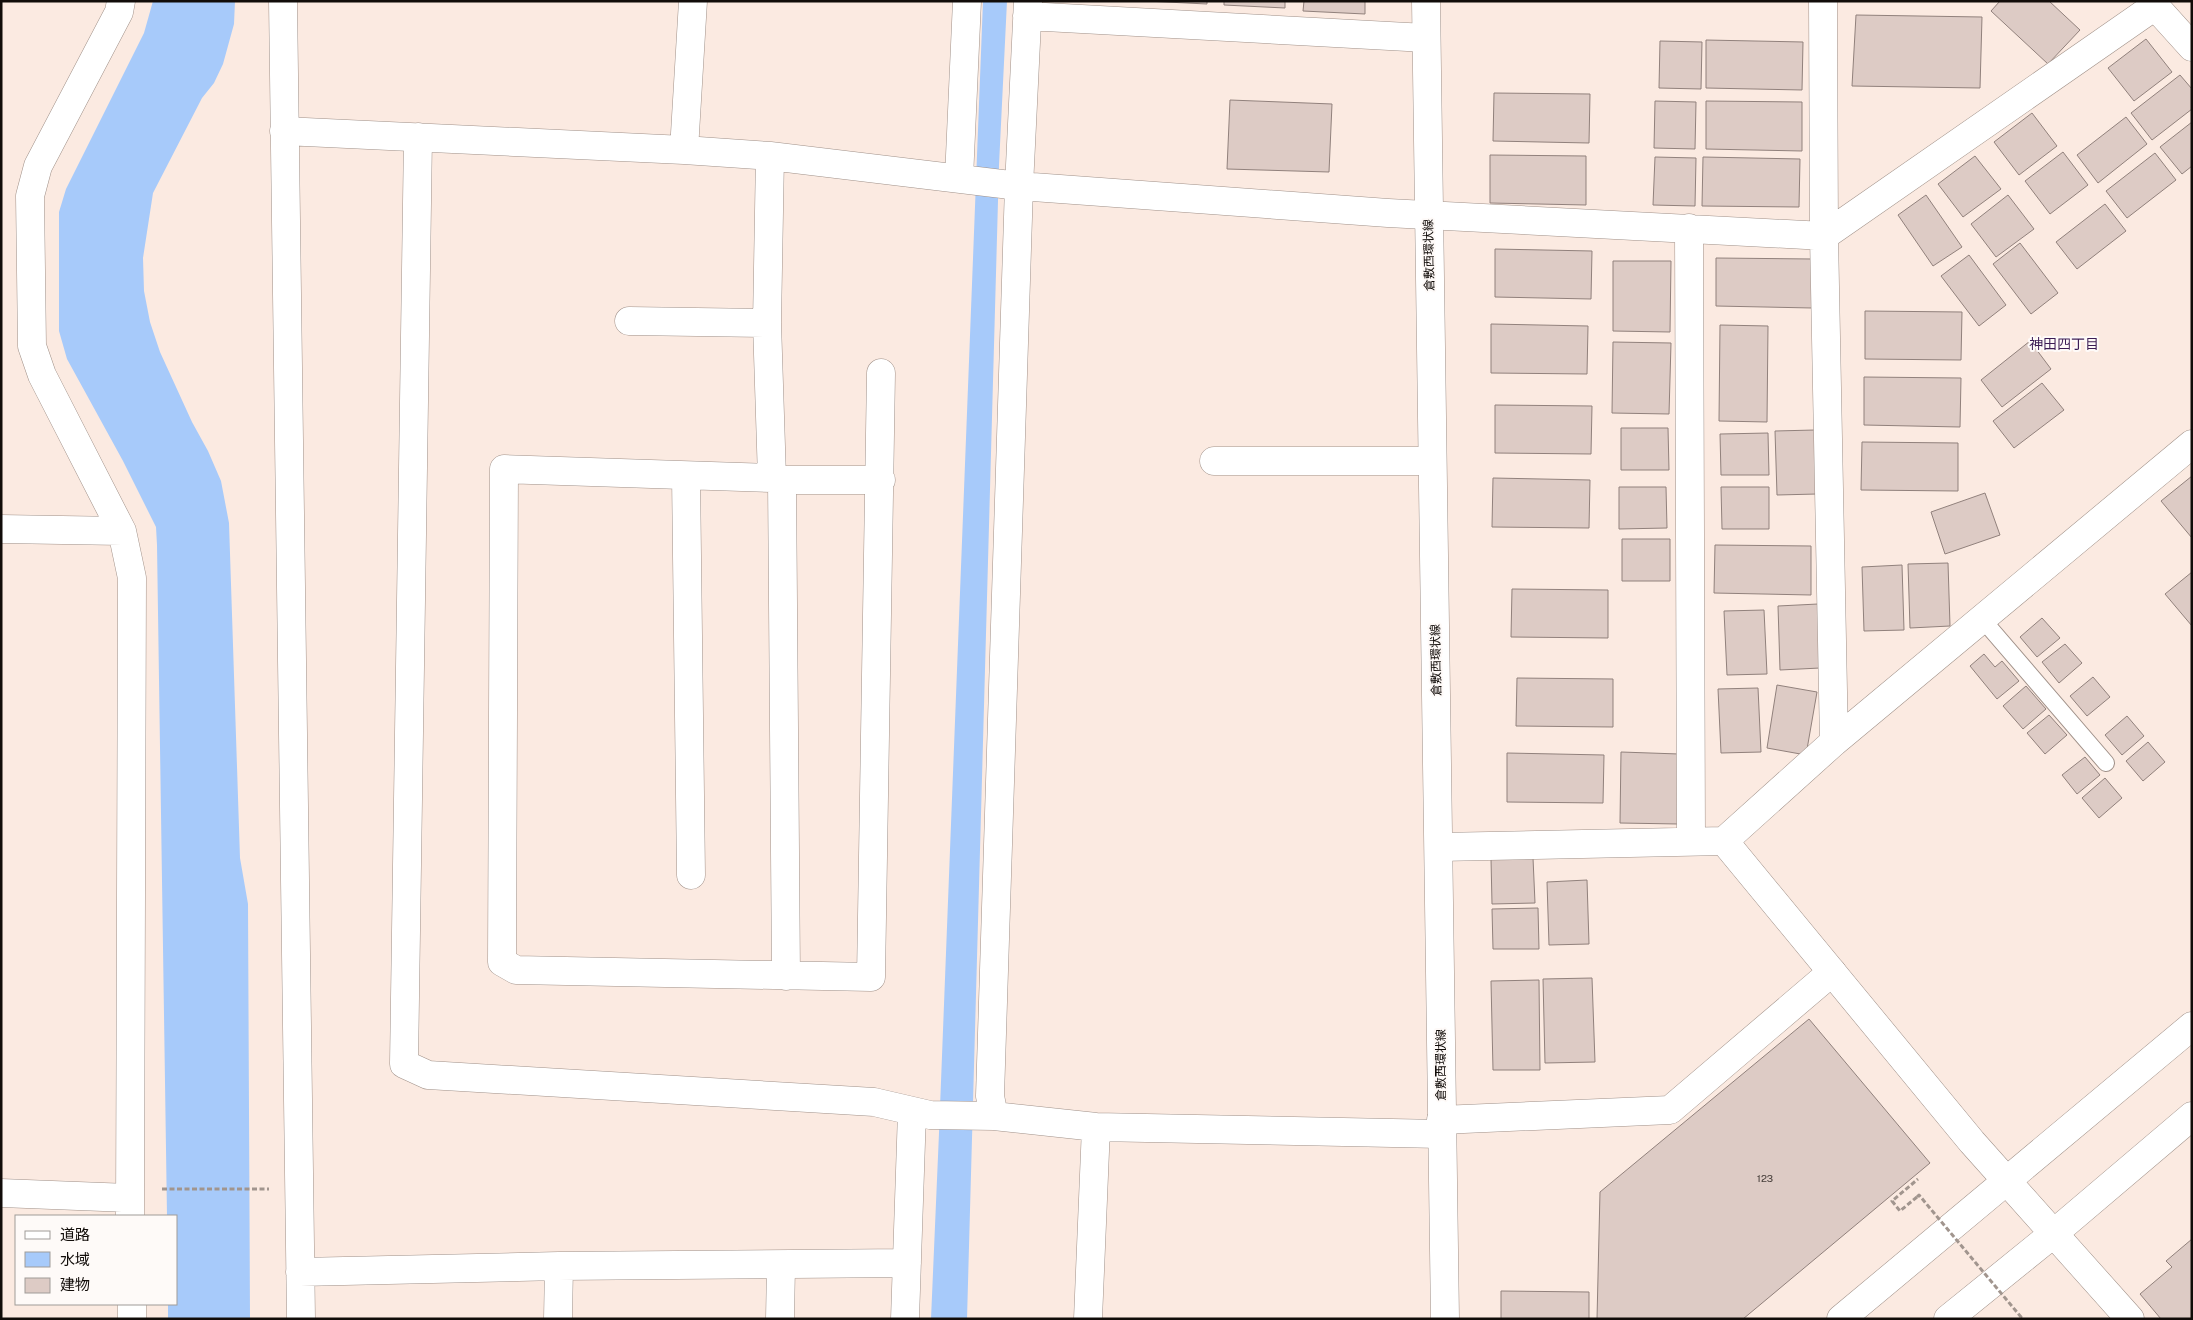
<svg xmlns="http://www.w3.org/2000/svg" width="2193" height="1320" viewBox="0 0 2193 1320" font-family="'Public Sans','Noto Sans JP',sans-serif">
<rect width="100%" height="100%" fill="#fbeae1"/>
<path fill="#a7cafa" d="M153 1H235L234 24 223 64 214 83 202 98 153 193 143 258 144 291 150 322 160 352 192 422 208 451 221 481 229 523 240 858 248 904 250 1319H168V1304H176V1216H167L157 545 156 527 123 461 67 359 59 331V212L66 189 144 33Z
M983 1H1007L999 165 967 1319H931L939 1133Z"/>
<path fill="#ddcbc5" stroke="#91817c" d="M1146 1H1207V4Z
M1224 1H1285V8L1224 5Z
M1304 1H1365V14L1303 11Z
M2000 1H2049L2080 30 2048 64 1991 11Z
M1856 15 1982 17 1980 88 1852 86Z
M2146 39 2172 72 2134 101 2108 68Z
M1706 40 1803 42 1802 90 1706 88Z
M1660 41 1702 42 1701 89 1659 88Z
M2180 75 2192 89V109L2152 140 2131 113Z
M1494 93 1590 94 1589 143 1493 141Z
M1230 100 1332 104 1329 172 1227 169Z
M1655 101 1696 102 1695 149 1654 148Z
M1706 101 1802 102V151L1706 149Z
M2032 113 2057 146 2019 175 1994 142Z
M2126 117 2147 144 2098 183 2077 155Z
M2192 122V166L2182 174 2160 147Z
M2063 152 2088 185 2050 214 2025 181Z
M2155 153 2176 180 2127 218 2106 191Z
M1490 155 1586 156V205L1490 203Z
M1975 156 2001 189 1963 217 1938 184Z
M1655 157 1696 158 1695 206 1653 205Z
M1703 157 1800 159 1799 207 1702 206Z
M1926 195 1962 247 1933 266 1898 215Z
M2008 195 2034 229 1996 257 1971 224Z
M2105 204 2126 231 2077 269 2056 242Z
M2020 243 2058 293 2031 314 1993 264Z
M1495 249 1592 251 1591 299 1495 297Z
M1969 255 2006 305 1979 326 1941 276Z
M1716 258 1813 259 1812 308 1716 306Z
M1613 261H1671L1670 332 1613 331Z
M1865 311 1962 312 1961 360 1865 359Z
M1491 324 1588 326 1587 374 1491 373Z
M1720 325 1768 326 1767 422 1719 421Z
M2030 341 2051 369 2002 407 1981 380Z
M1613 342 1671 343 1669 414 1612 413Z
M1864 377 1961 378 1960 427 1864 425Z
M2042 383 2064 410 2014 448 1993 421Z
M1495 405 1592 406 1591 454 1495 453Z
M1621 428H1668L1669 470H1621Z
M1815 430 1817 494 1777 495 1775 431Z
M1768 433 1769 475H1721L1720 434Z
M1862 442 1958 443V491L1861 490Z
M2192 476V538L2161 501Z
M1493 478 1590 480 1589 528 1492 527Z
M1619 487H1666L1667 528 1619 529Z
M1721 487H1769V529H1722Z
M1985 493 2000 535 1945 554 1931 512Z
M1622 539H1670V581H1622Z
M1715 545 1811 546V595L1714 593Z
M1948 563 1950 626 1910 628 1908 564Z
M1902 565 1904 630 1864 631 1862 567Z
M2192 572V626L2165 594Z
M1512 589 1608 590V638L1511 637Z
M1818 604 1820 668 1780 670 1778 606Z
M1764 610 1767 674 1727 675 1724 611Z
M2042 618 2060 638 2037 657 2020 637Z
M2065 644 2082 663 2059 683 2042 662Z
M1984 654 1995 667 2002 661 2019 681 1997 699 1970 666Z
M2093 677 2110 697 2087 716 2070 696Z
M1517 678 1613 679V727L1516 726Z
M1777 685 1817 692 1806 755 1767 748Z
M2026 686 2046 709 2023 729 2003 706Z
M1758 688 1761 752 1721 753 1718 689Z
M2049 715 2067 735 2045 754 2027 733Z
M2127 716 2144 736 2122 755 2105 735Z
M2148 742 2165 762 2143 781 2126 761Z
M1621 752 1679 754 1678 824 1620 823Z
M1507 753 1604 755 1603 803 1507 802Z
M2085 757 2100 775 2077 794 2062 775Z
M2105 778 2122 798 2099 818 2082 798Z
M1533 858 1535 903 1492 904 1491 859Z
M1587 880 1589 944 1549 945 1547 882Z
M1538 908 1539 949H1493L1492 909Z
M1592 978 1595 1062 1545 1063 1543 979Z
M1539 980 1540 1070H1493L1491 981Z
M1809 1019 1930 1163 1743 1319H1597L1600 1192Z
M2192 1239V1319H2161L2140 1294 2172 1267 2166 1261Z
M1501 1291 1589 1292V1319H1501Z"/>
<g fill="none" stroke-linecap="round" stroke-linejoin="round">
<defs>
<path id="service" d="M1983 620 2106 763"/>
<path id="minor" d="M121 1 119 12 38 166 30 196 32 346 42 375 122 531 132 578 130 1216
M283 1 301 1319
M1028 1 1019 186 990 1096 994 1116 1096 1127 1441 1134
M1823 1 1824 236 1834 742
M2155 1V6L2192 47
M1027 16 1426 38
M284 131 684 150 770 156 1019 186 1388 213 1824 236 2155 6
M418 137 404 1064 428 1075 874 1102 930 1115 994 1116
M684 150 693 1
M770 156 767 323 772 478
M959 178 967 1
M1689 228 1691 841
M629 321 767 323
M1214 461H1432
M686 476 691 875
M782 480 786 976
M881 480H782L772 478 504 469 502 962 516 970 871 977 881 373
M1 529 122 531
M1439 847 1724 841 1834 742 2192 444
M1441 1120 1670 1110 1832 972
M1 1193 129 1198
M300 1272 559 1266 907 1263
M132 1304V1319
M558 1319 559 1266
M780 1319 781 1266
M905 1319 912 1112
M1088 1319 1096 1127"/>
<path id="tertiary" d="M1724 841 1972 1142 2130 1319
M1841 1319 2192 1026
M1948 1319 2053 1234 2192 1116"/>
<path id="secondary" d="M1426 1 1445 1319"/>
</defs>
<use href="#service" stroke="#a09189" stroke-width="18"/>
<use href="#minor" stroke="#a09189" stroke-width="29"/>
<use href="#tertiary" stroke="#a09189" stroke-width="29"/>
<use href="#secondary" stroke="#a09189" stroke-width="29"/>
<path stroke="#a1958e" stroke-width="3" stroke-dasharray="5 2.5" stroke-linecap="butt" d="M162 1189H269
M1917 1197 1900 1211 1892 1201 1918 1179
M2034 1319V1318"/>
<use href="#service" stroke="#fff" stroke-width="16"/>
<use href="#minor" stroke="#fff" stroke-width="28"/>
<use href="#tertiary" stroke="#fff" stroke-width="28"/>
<use href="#secondary" stroke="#fff" stroke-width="28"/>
<path stroke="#a1958e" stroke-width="3" stroke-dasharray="5 2.5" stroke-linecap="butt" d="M1917 1197 1919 1195 2021 1317 2019 1319"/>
</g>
<g text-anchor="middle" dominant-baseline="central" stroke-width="4" stroke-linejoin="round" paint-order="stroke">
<g font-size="10" fill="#443c38">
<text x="1765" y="1178">123</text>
</g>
<g font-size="12" fill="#110c09" stroke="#fefaf8">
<text transform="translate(1429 255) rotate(-91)">倉敷西環状線</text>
<text transform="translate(1436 660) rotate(-91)">倉敷西環状線</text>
<text transform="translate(1441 1065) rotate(-90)">倉敷西環状線</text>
</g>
<g font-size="14" fill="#3c1c54" stroke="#fefaf8">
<text x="2064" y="344">神田四丁目</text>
</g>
</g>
<rect width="2193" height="1320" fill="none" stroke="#110c09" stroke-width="5"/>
<rect x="15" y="1215" width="162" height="90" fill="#fefaf8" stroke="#9f9b98"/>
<rect x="25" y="1231" width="25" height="8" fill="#ffffff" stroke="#9f9b98"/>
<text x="60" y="1240" font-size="15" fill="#110c09">道路</text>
<rect x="25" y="1252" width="25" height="15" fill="#a7cafa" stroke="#9f9b98"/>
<text x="60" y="1265" font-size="15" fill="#110c09">水域</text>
<rect x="25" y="1278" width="25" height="15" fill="#ddcbc5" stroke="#9f9b98"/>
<text x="60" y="1290" font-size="15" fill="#110c09">建物</text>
</svg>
